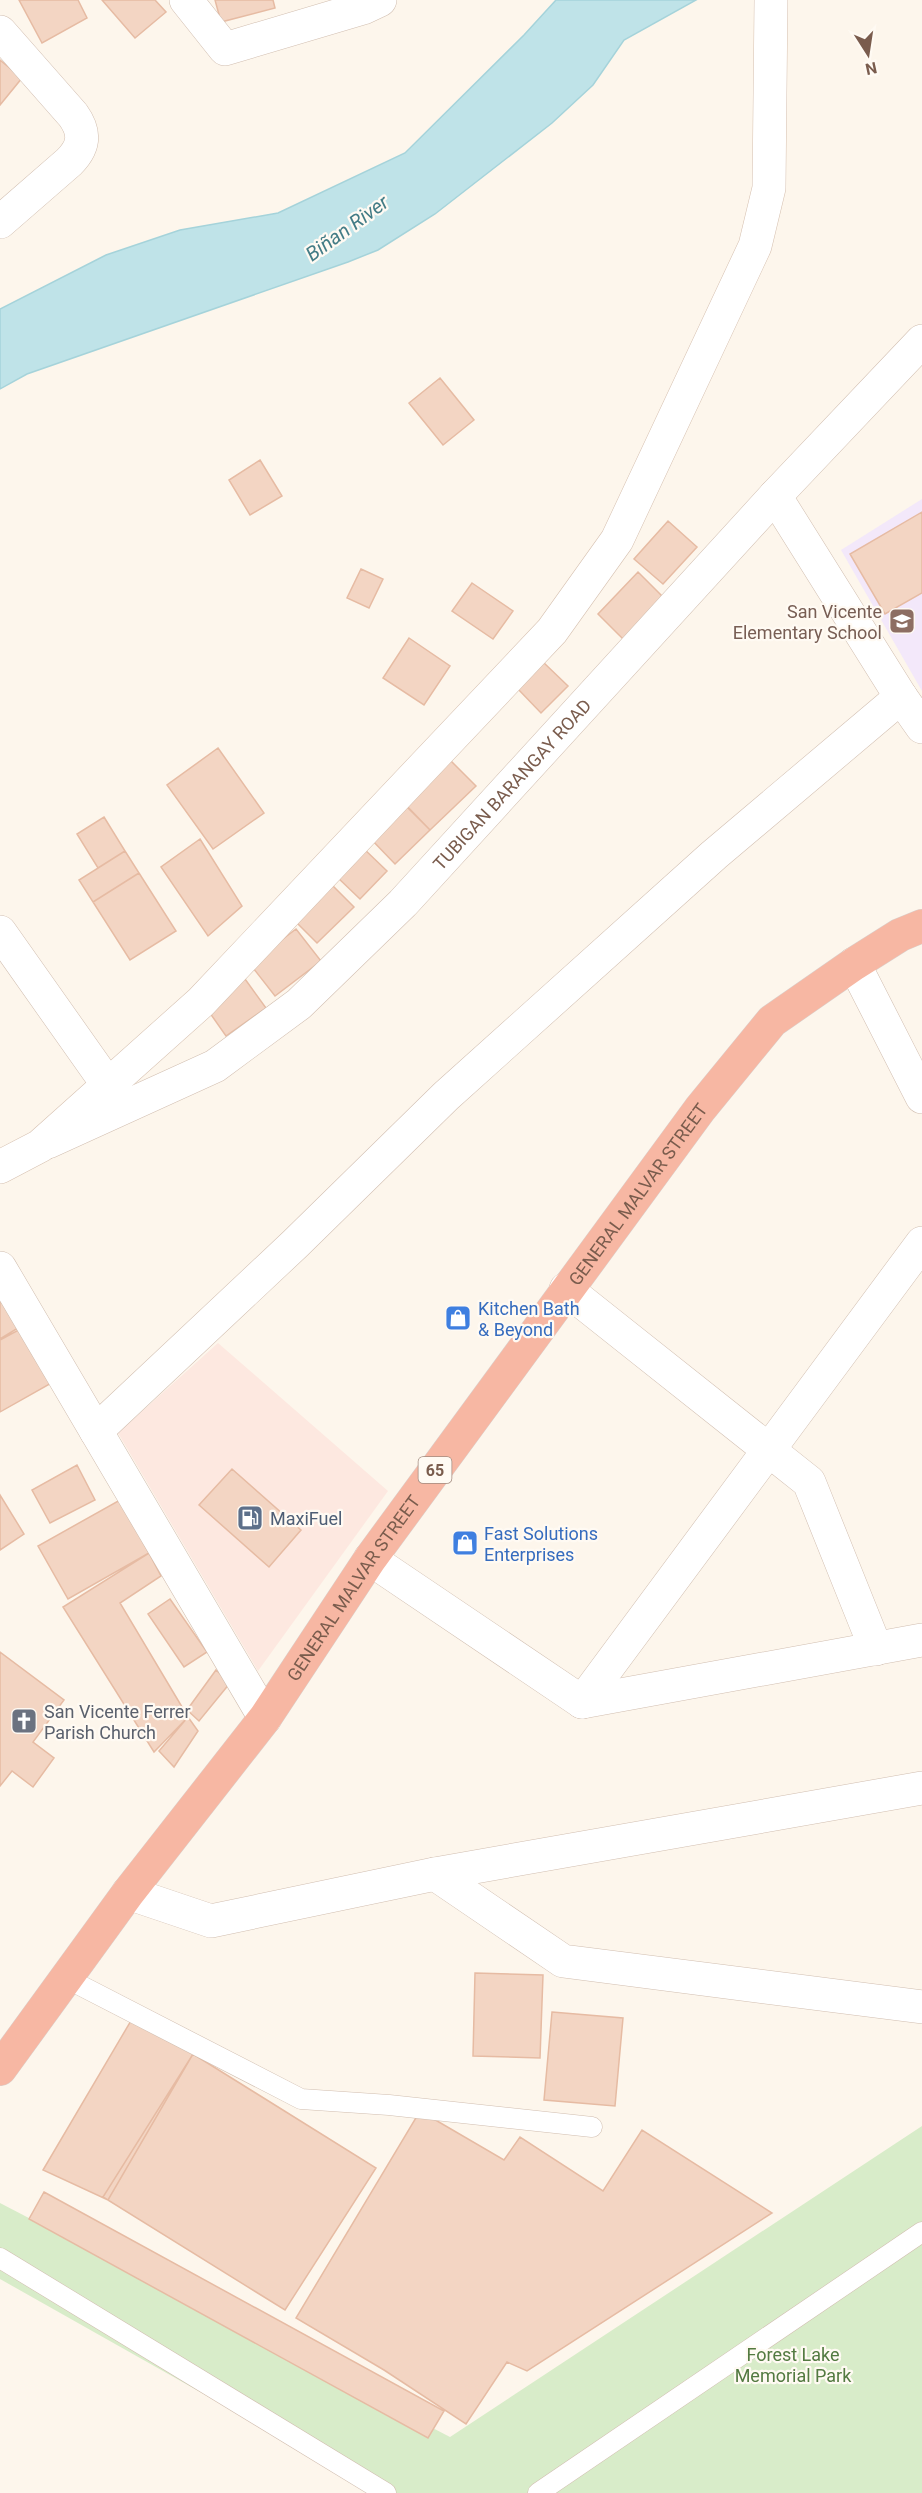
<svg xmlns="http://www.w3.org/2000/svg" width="922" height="2493" viewBox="0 0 922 2493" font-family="Roboto,sans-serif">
<rect width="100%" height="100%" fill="#fdf6ec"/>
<path fill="#fde8e0" d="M218 1343 388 1491 258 1671 118 1433Z"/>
<path fill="#f3e8fa" d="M922 499V691L841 550Z"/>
<path fill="#d8ecc9" d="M922 2126V2493H379L0 2279V2203L450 2437Z"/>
<path fill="#bfe3e8" stroke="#a5d3da" stroke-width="1.5" d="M556 0H696L624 40 593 85 552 123 435 214 378 250 348 262 27 374 0 389V309L106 255 180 230 278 213 405 153 524 35Z"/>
<path fill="#f3d5c3" stroke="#e6bba3" stroke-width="1.5" d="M19 0H78L87 18 42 43Z
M102 0H155L166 12 135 38Z
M215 0H273L275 8 221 22Z
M0 60 22 78 0 105Z
M440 378 474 420 443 445 409 403Z
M260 460 282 496 250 515 229 480Z
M922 512V593L885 614 850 554Z
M668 521 697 547 663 584 634 559Z
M361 569 383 579 369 608 347 598Z
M638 572 663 597 623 639 598 614Z
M472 583 513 611 493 639 452 611Z
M409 638 450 666 424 705 383 678Z
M543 662 568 686 541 713 517 688Z
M218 748 264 813 213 849 167 785Z
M447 757 476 786 430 830 402 802Z
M404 803 430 830 395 864 369 837Z
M104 817 125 851 98 868 77 834Z
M200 839 242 906 208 936 161 867Z
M362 847 387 871 360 899 335 875Z
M125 851 139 873 93 902 79 880Z
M139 873 176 931 130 960 93 902Z
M329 882 354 907 317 943 292 918Z
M296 929 321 961 275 996 250 964Z
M245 979 266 1008 226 1036 205 1006Z
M0 1299 18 1328 0 1339Z
M24 1327 55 1381 0 1412V1340Z
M77 1465 95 1500 50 1523 32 1490Z
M232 1469 301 1530 269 1567 199 1505Z
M0 1495 24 1534 0 1550Z
M120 1500 149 1553 68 1599 38 1546Z
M149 1553 161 1576 120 1603 188 1717 154 1752 63 1607Z
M170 1599 207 1652 184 1667 148 1614Z
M0 1652 64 1700 33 1742 54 1758 33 1787 12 1771 0 1786Z
M216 1670 230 1683 199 1721 187 1710Z
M188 1717 198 1731 174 1767 159 1751Z
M475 1973 543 1975 540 2058 473 2056Z
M552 2012 623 2018 615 2106 544 2100Z
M132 2019 193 2054 108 2200 43 2170Z
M193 2054 376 2168 285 2310 103 2197Z
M420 2111 504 2160 520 2137 603 2191 642 2130 772 2213 527 2371 507 2362 466 2424 384 2370 296 2318Z
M44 2192 444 2411 428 2438 29 2219Z"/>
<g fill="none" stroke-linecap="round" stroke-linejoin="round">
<defs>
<path id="lane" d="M66 1978 301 2099 389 2105 592 2127
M0 2258 386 2493
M538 2493 922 2232"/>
<g id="street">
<path d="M186 0 225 49 363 8 380 0"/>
<path d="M0 32 73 115C86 133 84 147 69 162L0 222"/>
<path d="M775 496 901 697 922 727"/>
<path d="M0 932 108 1085"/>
<path d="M854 964 922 1097"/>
<path id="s1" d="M48 1142 215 1066 299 1004 403 903 775 496 922 341"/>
<path d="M0 1268 265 1718"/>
<path d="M566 1289 809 1482 876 1649"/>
<path d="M96 1431 295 1244 446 1096 714 855 901 697"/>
<path d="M370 1559 582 1702 922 1640"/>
<path d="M582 1702 922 1243"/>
<path d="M435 1874 563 1961 922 2007"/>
<path d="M128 1893 211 1921 435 1874 922 1788"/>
</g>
<path id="secondary" d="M0 1167 40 1146 201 1002 552 631 617 540 755 246 769 188 771 0"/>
<g id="highway">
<path id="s2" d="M0 2069 128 1893 265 1718 370 1559 700 1109 772 1021 854 964 900 935 922 926"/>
</g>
</defs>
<use href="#lane" stroke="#d1beb0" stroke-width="21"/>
<use href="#street" stroke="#d1beb0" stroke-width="34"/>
<use href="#secondary" stroke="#d6c0b0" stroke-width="34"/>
<use href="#highway" stroke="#dad1cd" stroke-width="34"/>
<use href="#lane" stroke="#fff" stroke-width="20"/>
<use href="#street" stroke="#fff" stroke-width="33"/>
<use href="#secondary" stroke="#fff" stroke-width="33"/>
<use href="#highway" stroke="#f7b7a3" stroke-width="33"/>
</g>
<defs>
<symbol id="school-square" viewBox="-11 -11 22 22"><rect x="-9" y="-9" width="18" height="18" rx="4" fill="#8d6e63" stroke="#fffaf3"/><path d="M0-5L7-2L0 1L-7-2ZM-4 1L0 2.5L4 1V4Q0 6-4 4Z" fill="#fff"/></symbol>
<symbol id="shop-square" viewBox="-11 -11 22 22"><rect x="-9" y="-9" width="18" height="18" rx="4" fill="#3f7fe0" stroke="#fffaf3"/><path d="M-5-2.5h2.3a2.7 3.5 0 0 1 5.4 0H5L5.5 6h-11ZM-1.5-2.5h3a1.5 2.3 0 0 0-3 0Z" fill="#fff"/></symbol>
<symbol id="fuel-square" viewBox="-11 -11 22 22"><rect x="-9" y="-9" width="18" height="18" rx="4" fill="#5c6f8a" stroke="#fffaf3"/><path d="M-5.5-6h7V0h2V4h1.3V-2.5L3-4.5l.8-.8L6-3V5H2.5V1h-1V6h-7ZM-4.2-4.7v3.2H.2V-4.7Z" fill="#fff"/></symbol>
<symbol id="church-square" viewBox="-11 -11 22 22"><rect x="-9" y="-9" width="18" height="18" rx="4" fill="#6b7280" stroke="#fffaf3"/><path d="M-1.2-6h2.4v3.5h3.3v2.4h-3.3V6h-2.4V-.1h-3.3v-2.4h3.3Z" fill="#fff"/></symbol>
</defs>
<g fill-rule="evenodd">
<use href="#school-square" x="887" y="606" width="30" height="30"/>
<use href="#shop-square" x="443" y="1303" width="30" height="30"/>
<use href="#fuel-square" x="235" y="1503" width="30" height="30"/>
<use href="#shop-square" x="450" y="1528" width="30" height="30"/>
<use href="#church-square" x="9" y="1706" width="30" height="30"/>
</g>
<g text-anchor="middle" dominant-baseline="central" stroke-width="4.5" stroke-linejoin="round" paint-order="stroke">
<rect fill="#fffaf3" stroke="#a28b7f" stroke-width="1.5" x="418.5" y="1457" width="33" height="26" rx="4.5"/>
<g font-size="16" font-weight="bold" fill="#7a5c4d">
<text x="435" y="1470">65</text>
</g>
<g font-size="18" fill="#785e54" stroke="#fffaf3" text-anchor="end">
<text x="882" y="611">San Vicente<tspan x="882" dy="21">Elementary School</tspan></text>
</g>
<g font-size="18" fill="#7a5c4d" stroke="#fffaf3">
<text stroke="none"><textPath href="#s1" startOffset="594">TUBIGAN BARANGAY ROAD</textPath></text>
<text stroke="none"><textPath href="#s2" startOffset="1083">GENERAL MALVAR STREET</textPath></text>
<text stroke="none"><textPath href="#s2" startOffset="597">GENERAL MALVAR STREET</textPath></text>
</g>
<g font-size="18" fill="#366cbe" stroke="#fffaf3" text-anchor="start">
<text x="478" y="1308">Kitchen Bath<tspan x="478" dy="21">&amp; Beyond</tspan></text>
<text x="484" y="1533">Fast Solutions<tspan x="484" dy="21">Enterprises</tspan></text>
</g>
<g font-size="18" fill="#4e5e75" stroke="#fffaf3" text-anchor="start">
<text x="270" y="1518">MaxiFuel</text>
</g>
<g font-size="18" fill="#5b616d" stroke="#fffaf3" text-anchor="start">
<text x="44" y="1711">San Vicente Ferrer<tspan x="44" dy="21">Parish Church</tspan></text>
</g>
<g font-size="18" fill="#537a41" stroke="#fffaf3">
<text x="793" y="2354">Forest Lake<tspan x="793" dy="21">Memorial Park</tspan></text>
</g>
<g font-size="20" font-style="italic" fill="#437c86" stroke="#fffaf3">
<text transform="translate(347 228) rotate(-36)">Biñan River</text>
</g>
</g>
<g transform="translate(868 54) rotate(168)" stroke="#fffaf3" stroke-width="4.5" paint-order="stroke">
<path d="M0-4.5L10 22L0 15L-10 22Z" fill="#7a5c4d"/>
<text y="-9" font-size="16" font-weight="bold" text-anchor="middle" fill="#7a5c4d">N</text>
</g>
</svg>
